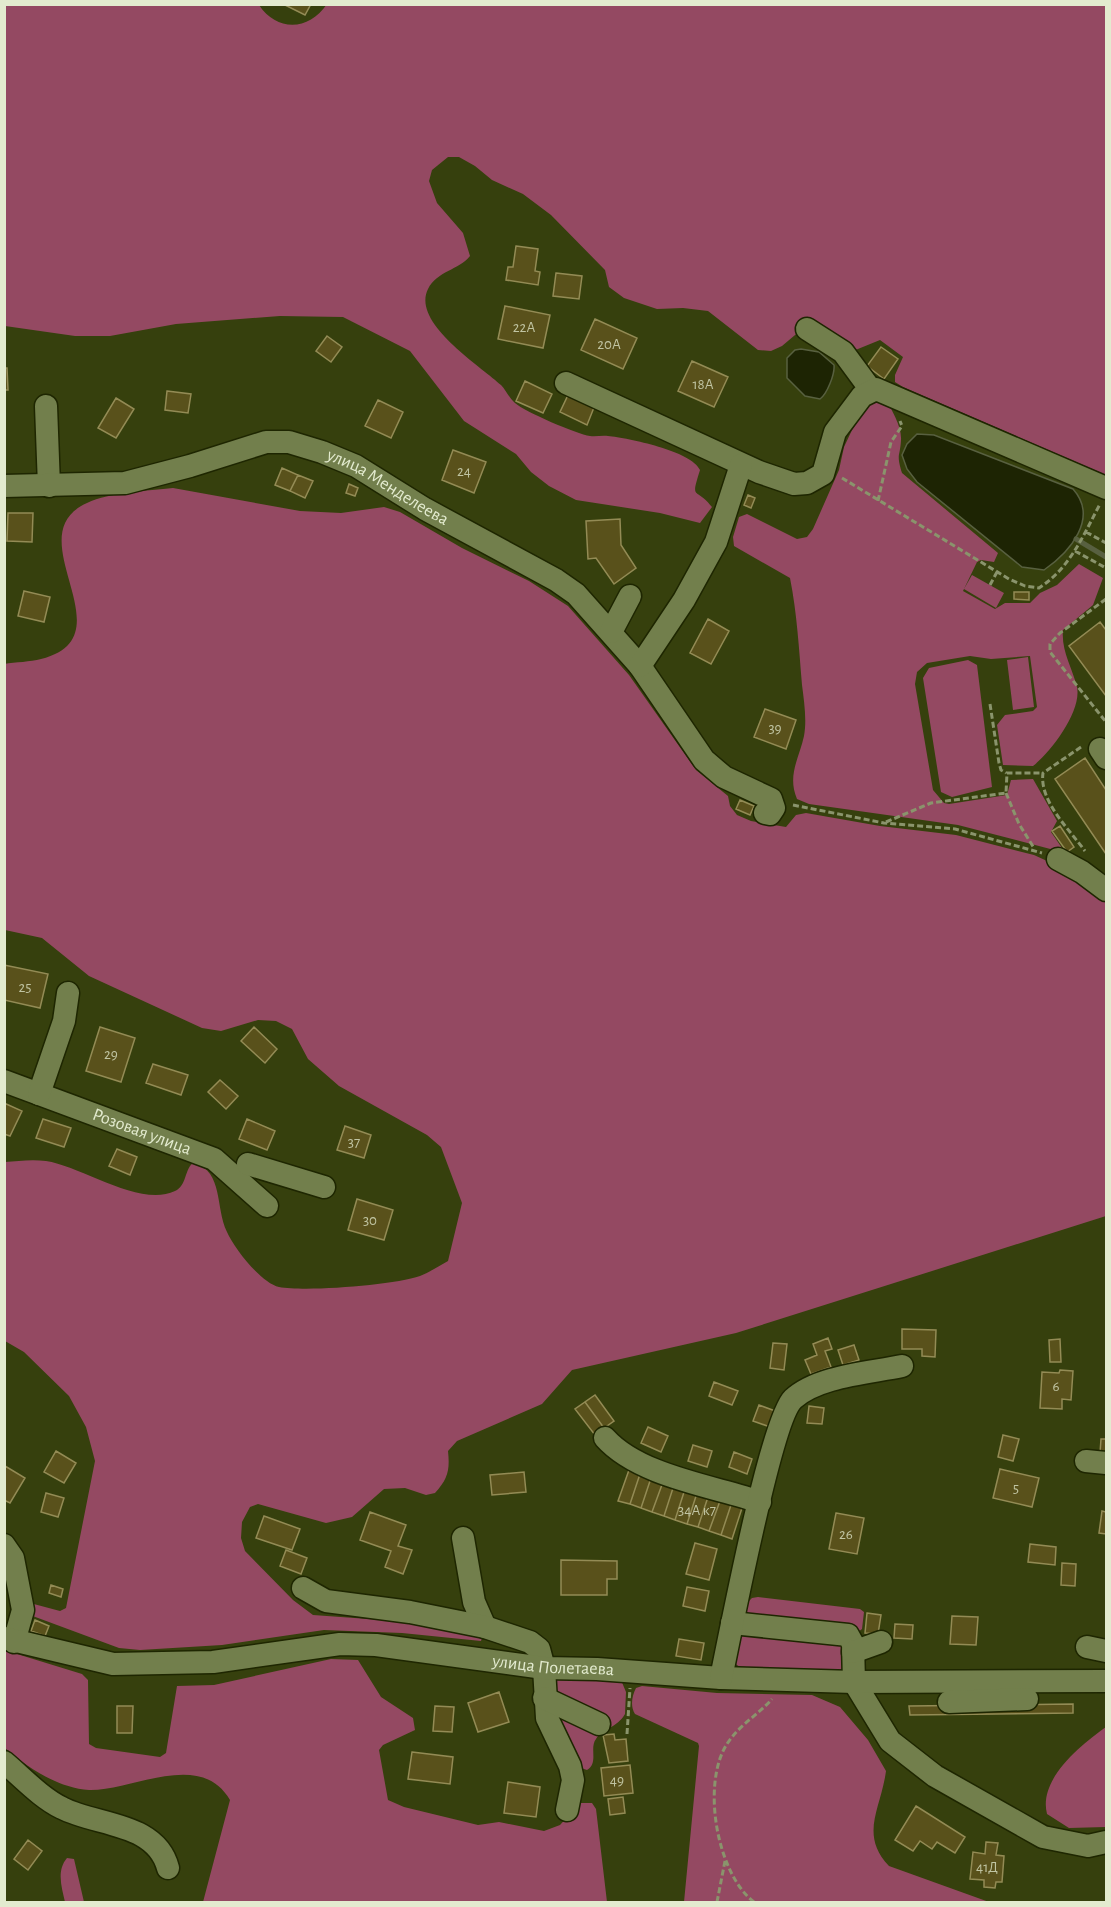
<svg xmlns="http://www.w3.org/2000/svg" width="1111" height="1907" viewBox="0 0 1111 1907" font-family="'Alegreya Sans',sans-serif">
<rect width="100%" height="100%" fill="#36400d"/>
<path fill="#944962" d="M327 4 1106 5V475L903 387 895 382V375L903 357 880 340 853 351 801 330 782 346 771 351 758 350 708 311 683 308 657 309 624 298 609 287 605 270 551 215 523 194 492 180 475 166 459 157H448L432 170 429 181 437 203 463 233 470 256C459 270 437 271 428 289 411 323 481 366 501 385 506 390 509 398 515 403 525 412 577 434 590 436 596 437 602 435 608 436 628 438 692 451 700 470 690 502 696 486 712 507L700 523 660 513 576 500 549 486 531 472 516 454 464 421 410 351 343 317 280 316 176 324 110 336H75L5 326V5H259C277 32 309 31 327 4Z
M886 398C891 410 902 426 901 440 900 458 896 453 902 473L998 553 994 562 981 560 977 562 963 591 995 609 1005 603H1030L1040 593 1057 585 1079 564 1103 578 1093 605 1063 630C1061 651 1072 667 1077 687 1082 711 1051 752 1033 766L1003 765 997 725 1005 715 1033 711 1037 707 1030 656 991 659 970 656 927 663 917 672 915 684 933 790 944 803 949 804 1007 795 1011 780 1033 779 1057 821 1051 832 1062 848 1058 851 958 825 809 804 797 799C787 775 799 759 804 736 807 720 804 701 802 685 799 649 797 613 790 578L734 546 733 537 739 517 747 514 797 539 807 537 813 529 839 470 844 447 852 430 868 405Z
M173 488 300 511 341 513 384 507 400 512 462 548 529 581 568 606 629 675 696 770 728 796 730 806 737 815 751 821 786 827 796 815 806 813 880 826 956 835 1034 855 1058 866 1106 899V1216L736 1333 572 1370 542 1404 457 1441 448 1451C450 1470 448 1479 435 1493L426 1495 405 1488 384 1489 352 1517 326 1523 258 1504 250 1507 242 1522 241 1538 245 1551 293 1600 313 1615 410 1622 482 1637 481 1641 402 1633 324 1630 222 1645 140 1650 119 1648 30 1615V1603L60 1611 66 1608 95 1461 86 1427 69 1396 24 1352 5 1341V1162C18 1161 32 1159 46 1161 81 1166 140 1208 175 1191 187 1186 184 1169 194 1162 224 1173 215 1207 227 1232 234 1248 261 1283 279 1287 307 1292 394 1285 420 1276 430 1272 439 1266 448 1261L462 1203 441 1147 427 1135 339 1086 308 1059 292 1029 276 1021 258 1020 221 1031 202 1028 89 976 42 938 5 930 4 664C16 662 30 662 41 659 131 636 14 536 87 503 110 492 148 491 173 488Z
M972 575 1004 593 996 608 964 589Z
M1028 657 1034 707 1013 710 1007 660Z
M968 660 977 665 992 787 952 797 941 792 923 678 929 668Z
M758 1597 860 1609 864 1612 862 1629 858 1632 746 1616 747 1603 752 1598Z
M739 1630 843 1641 846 1671 740 1667 734 1663Z
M4 1650 82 1674 88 1680 89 1744 96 1748 160 1757 166 1753 177 1686 214 1685 331 1659 358 1660 381 1697 413 1718 415 1730 383 1745 379 1750 388 1800 404 1807 478 1825 499 1822 544 1831 560 1825 580 1803H592L596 1809 607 1902H203L230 1800C200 1749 133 1791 89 1790 58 1788 28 1768 5 1748Z
M555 1675 621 1680 626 1692 625 1714C617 1728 603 1728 596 1739 589 1748 599 1763 587 1770L581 1768 560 1735Z
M642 1686 717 1693 812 1695 840 1707 868 1740 886 1771C881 1809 859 1834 889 1866L989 1902H684L699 1746 698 1743 635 1714C630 1706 632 1696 636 1688Z
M1106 1727V1827L1069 1828 1047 1814C1038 1779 1081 1745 1106 1727Z
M67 1858 74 1859 84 1902H65C62 1888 56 1871 67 1858Z"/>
<path fill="#1d2403" stroke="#586040" stroke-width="1.5" d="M801 349 819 352 834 365C835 374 827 394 820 399L805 396 787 378V358L795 350Z
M917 434 934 435 1073 489C1099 518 1070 552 1044 570L1022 567 917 482 907 469 902 455 907 444Z"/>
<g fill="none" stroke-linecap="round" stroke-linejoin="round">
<path stroke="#586040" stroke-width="5" d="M1076 539 1106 557"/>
</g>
<path fill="#59511b" stroke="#938b55" stroke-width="1.5" d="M283 4H311L305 15Z
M516 246 538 249 535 271 540 272 538 285 506 280 508 267H513Z
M556 273 582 276 579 299 553 296Z
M505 306 550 315 543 348 498 339Z
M595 319 637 338 623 369 581 350Z
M327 336 342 347 331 362 316 351Z
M881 347 898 359 884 379 867 366Z
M692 361 728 377 714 407 678 391Z
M4 368H7L8 390H4Z
M525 381 552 394 543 413 516 401Z
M167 391 191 394 188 413 165 410Z
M569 393 595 405 587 425 560 412Z
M116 398 134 409 116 438 98 428Z
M378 400 403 412 391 438 365 426Z
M453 450 486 462 474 493 442 480Z
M282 468 298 475 290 491 275 485Z
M298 475 313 481 305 498 290 491Z
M349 484 358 488 355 496 346 493Z
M748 495 755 498 751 508 744 505Z
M8 513H33L32 542 7 541Z
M620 519 621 545 636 568 614 584 596 558 588 559 586 521Z
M24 591 50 597 44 622 18 616Z
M1014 592H1029V600L1014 599Z
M708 619 729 631 711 664 690 653Z
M1100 622 1106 630V696L1069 646Z
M765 709 796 720 786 749 754 737Z
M1085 758 1106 790V854L1055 779Z
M740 800 754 806 750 815 736 809Z
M1060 826 1074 847 1067 852 1052 831Z
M4 965 48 974 40 1008 4 1000Z
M100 1027 135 1038 121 1082 86 1071Z
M254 1027 277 1049 265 1063 241 1041Z
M153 1064 188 1075 181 1095 146 1083Z
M220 1080 238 1096 226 1109 208 1092Z
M4 1103 22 1111 10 1136 4 1134Z
M43 1119 71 1128 64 1147 36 1138Z
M247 1119 275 1131 267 1150 239 1139Z
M345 1126 371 1135 364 1158 337 1150Z
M117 1149 137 1157 130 1175 109 1166Z
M357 1199 393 1210 384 1240 348 1230Z
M902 1329 936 1330 935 1357 922 1356V1349H902Z
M828 1338 832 1349 825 1351 831 1367 811 1374 805 1360 817 1355 813 1344Z
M1060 1339 1061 1362H1050L1049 1340Z
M773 1343 787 1344 784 1370 770 1368Z
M854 1345 859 1360 843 1365 838 1350Z
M1060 1370 1073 1371 1071 1400 1062 1399V1409L1040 1408 1042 1372 1059 1373Z
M714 1382 738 1391 732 1405 709 1396Z
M595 1395 614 1421 604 1428 585 1402Z
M585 1402 604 1428 595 1435 575 1409Z
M759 1405 778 1412 773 1428 753 1421Z
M809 1406 824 1408 822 1424 807 1423Z
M648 1427 668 1436 661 1452 641 1443Z
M1003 1435 1019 1439 1013 1461 998 1457Z
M1101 1439H1106V1454L1100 1453Z
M693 1445 712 1451 707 1467 688 1461Z
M56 1451 76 1463 64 1483 44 1472Z
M734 1452 752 1459 747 1474 729 1467Z
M5 1466 25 1478 10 1503 4 1500Z
M1000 1469 1039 1478 1032 1507 993 1498Z
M629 1470 640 1474 630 1504 618 1501Z
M524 1472 526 1492 492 1495 490 1475Z
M640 1474 651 1478 641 1508 630 1504Z
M651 1478 663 1482 652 1512 641 1508Z
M663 1482 674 1485 664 1516 652 1512Z
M674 1485 685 1489 675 1520 664 1516Z
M685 1489 697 1493 687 1524 675 1520Z
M46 1493 64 1498 58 1517 41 1512Z
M697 1493 708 1497 698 1527 687 1524Z
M708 1497 720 1501 709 1531 698 1527Z
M720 1501 731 1505 721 1535 709 1531Z
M731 1505 742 1508 732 1539 721 1535Z
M1102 1511 1106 1512V1534L1099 1533Z
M370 1512 406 1525 398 1546 412 1550 403 1574 385 1567 391 1551 360 1540Z
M836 1513 864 1518 857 1554 829 1549Z
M264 1516 300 1529 292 1550 256 1538Z
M695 1543 717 1549 709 1580 686 1574Z
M1030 1544 1056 1547 1055 1565 1028 1562Z
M286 1550 307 1558 301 1574 280 1566Z
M561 1560 617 1561V1579H607V1595H561Z
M1062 1563 1076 1564 1075 1586 1061 1585Z
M51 1585 63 1589 61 1597 49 1593Z
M687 1587 709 1591 705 1611 683 1606Z
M867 1613 881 1615 878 1634 865 1633Z
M952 1616 978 1617 976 1645 950 1644Z
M35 1620 49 1626 45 1636 31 1631Z
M895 1624 913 1625 912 1639 894 1638Z
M679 1639 704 1643 701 1660 676 1656Z
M499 1692 509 1722 478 1732 468 1703Z
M1073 1704V1713L910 1715 909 1706Z
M117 1706H133L132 1733H117Z
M435 1706 454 1707 452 1732 433 1731Z
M614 1734 615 1740 626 1739 628 1761 609 1763 603 1735Z
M412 1752 453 1757 450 1784 408 1779Z
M630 1765 633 1793 604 1796 601 1768Z
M508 1782 540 1787 536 1817 504 1813Z
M623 1797 625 1813 610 1815 608 1799Z
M916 1806 965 1837 955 1853 937 1842 932 1849 920 1841 913 1851 895 1840Z
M28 1840 42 1851 28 1870 14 1859Z
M986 1842 998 1843 996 1855 1004 1856 1002 1882H996L995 1888 984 1887V1880L970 1879 973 1852 985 1854Z"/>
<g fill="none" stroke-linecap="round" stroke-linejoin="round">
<defs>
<g id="minor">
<path d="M807 329 843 352 871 390"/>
<path d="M566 383 759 472 794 484 807 483 823 474 835 432 862 396 876 389 1106 488"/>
<path d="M46 406 49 486"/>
<path id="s1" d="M4 486 125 483 190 466 266 442H289L322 452 356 466 425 509 556 580 576 594 640 666 704 760 724 777 771 799 774 808 770 814 765 813"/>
<path d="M611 632 630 596"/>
<path d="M640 666 684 600 716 542 741 465"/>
<path d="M1100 749 1106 758"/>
<path d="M1058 859 1082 872 1106 890"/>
<path id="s2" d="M4 1081 214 1159 267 1206"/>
<path d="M39 1094 64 1021 68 993"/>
<path d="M248 1164 324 1187"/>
<path d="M605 1438C639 1476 713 1486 760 1502"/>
<path d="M1086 1461 1106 1463"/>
<path d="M463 1538 474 1602 485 1627"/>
<path d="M4 1545 13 1558 23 1610 14 1642"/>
<path d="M303 1588 326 1601 410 1612 485 1627 530 1642 539 1649 544 1668 547 1718 570 1766 573 1780 567 1810"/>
<path d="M732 1623 848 1635 853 1644 854 1682 890 1741 935 1776 1043 1837 1088 1846 1106 1842"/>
<path id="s3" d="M4 1638 113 1664 213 1662 340 1644 376 1645 544 1668 597 1669 721 1678 854 1682 1106 1681"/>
<path d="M1087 1647 1106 1651"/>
<path d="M853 1652 881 1642"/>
<path d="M721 1678C730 1635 771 1420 793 1399 818 1376 869 1373 902 1366"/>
<path d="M544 1698 599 1724"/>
<path d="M949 1702 1027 1699"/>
<path d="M4 1762C22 1777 41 1798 62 1808 97 1826 156 1822 168 1868"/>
</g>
</defs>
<use href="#minor" stroke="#1e2601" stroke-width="25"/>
<path stroke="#8a946c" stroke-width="3" stroke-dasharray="6 3" stroke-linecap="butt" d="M842 478 1009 579 1025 586 1039 588C1070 568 1083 536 1100 504
M878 501 891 442 902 426 900 421
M1086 532 1106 543
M1075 551 1106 568
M990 585 997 572
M1106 599 1060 633 1050 644V652L1106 722
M990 704 999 763 1001 770 1006 773
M1081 747 1043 773C1039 801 1069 829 1085 851
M1006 793 1019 824 1034 848
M793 805 884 823 955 829 1042 853
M886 822 931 803 1006 793 1007 773H1043
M627 1734 630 1688
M717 1902 725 1861
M754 1902C717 1874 701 1784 727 1744 739 1725 758 1715 772 1699"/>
<use href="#minor" stroke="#727f4c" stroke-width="22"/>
</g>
<g text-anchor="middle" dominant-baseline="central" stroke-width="4.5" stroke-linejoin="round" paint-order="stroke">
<g font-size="15" fill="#c0c4a2">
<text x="524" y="327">22А</text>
<text x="609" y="344">20А</text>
<text x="703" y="384">18А</text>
<text x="464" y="471">24</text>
<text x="775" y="728">39</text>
<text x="25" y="987">25</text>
<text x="111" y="1054">29</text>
<text x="354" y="1142">37</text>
<text x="370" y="1220">30</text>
<text x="1056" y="1386">6</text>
<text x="1016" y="1488">5</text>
<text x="697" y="1510">34А к7</text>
<text x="846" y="1534">26</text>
<text x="617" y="1780">49</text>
<text x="987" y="1867">41Д</text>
</g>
<g font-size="18" fill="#e3ebcf" stroke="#36400d">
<text stroke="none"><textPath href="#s1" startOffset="400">улица Менделеева</textPath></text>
<text stroke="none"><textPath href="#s2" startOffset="147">Розовая улица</textPath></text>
<text stroke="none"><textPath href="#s3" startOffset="555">улица Полетаева</textPath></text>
</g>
</g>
<rect width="1111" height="1907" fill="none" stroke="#e3ebcf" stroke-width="12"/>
</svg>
